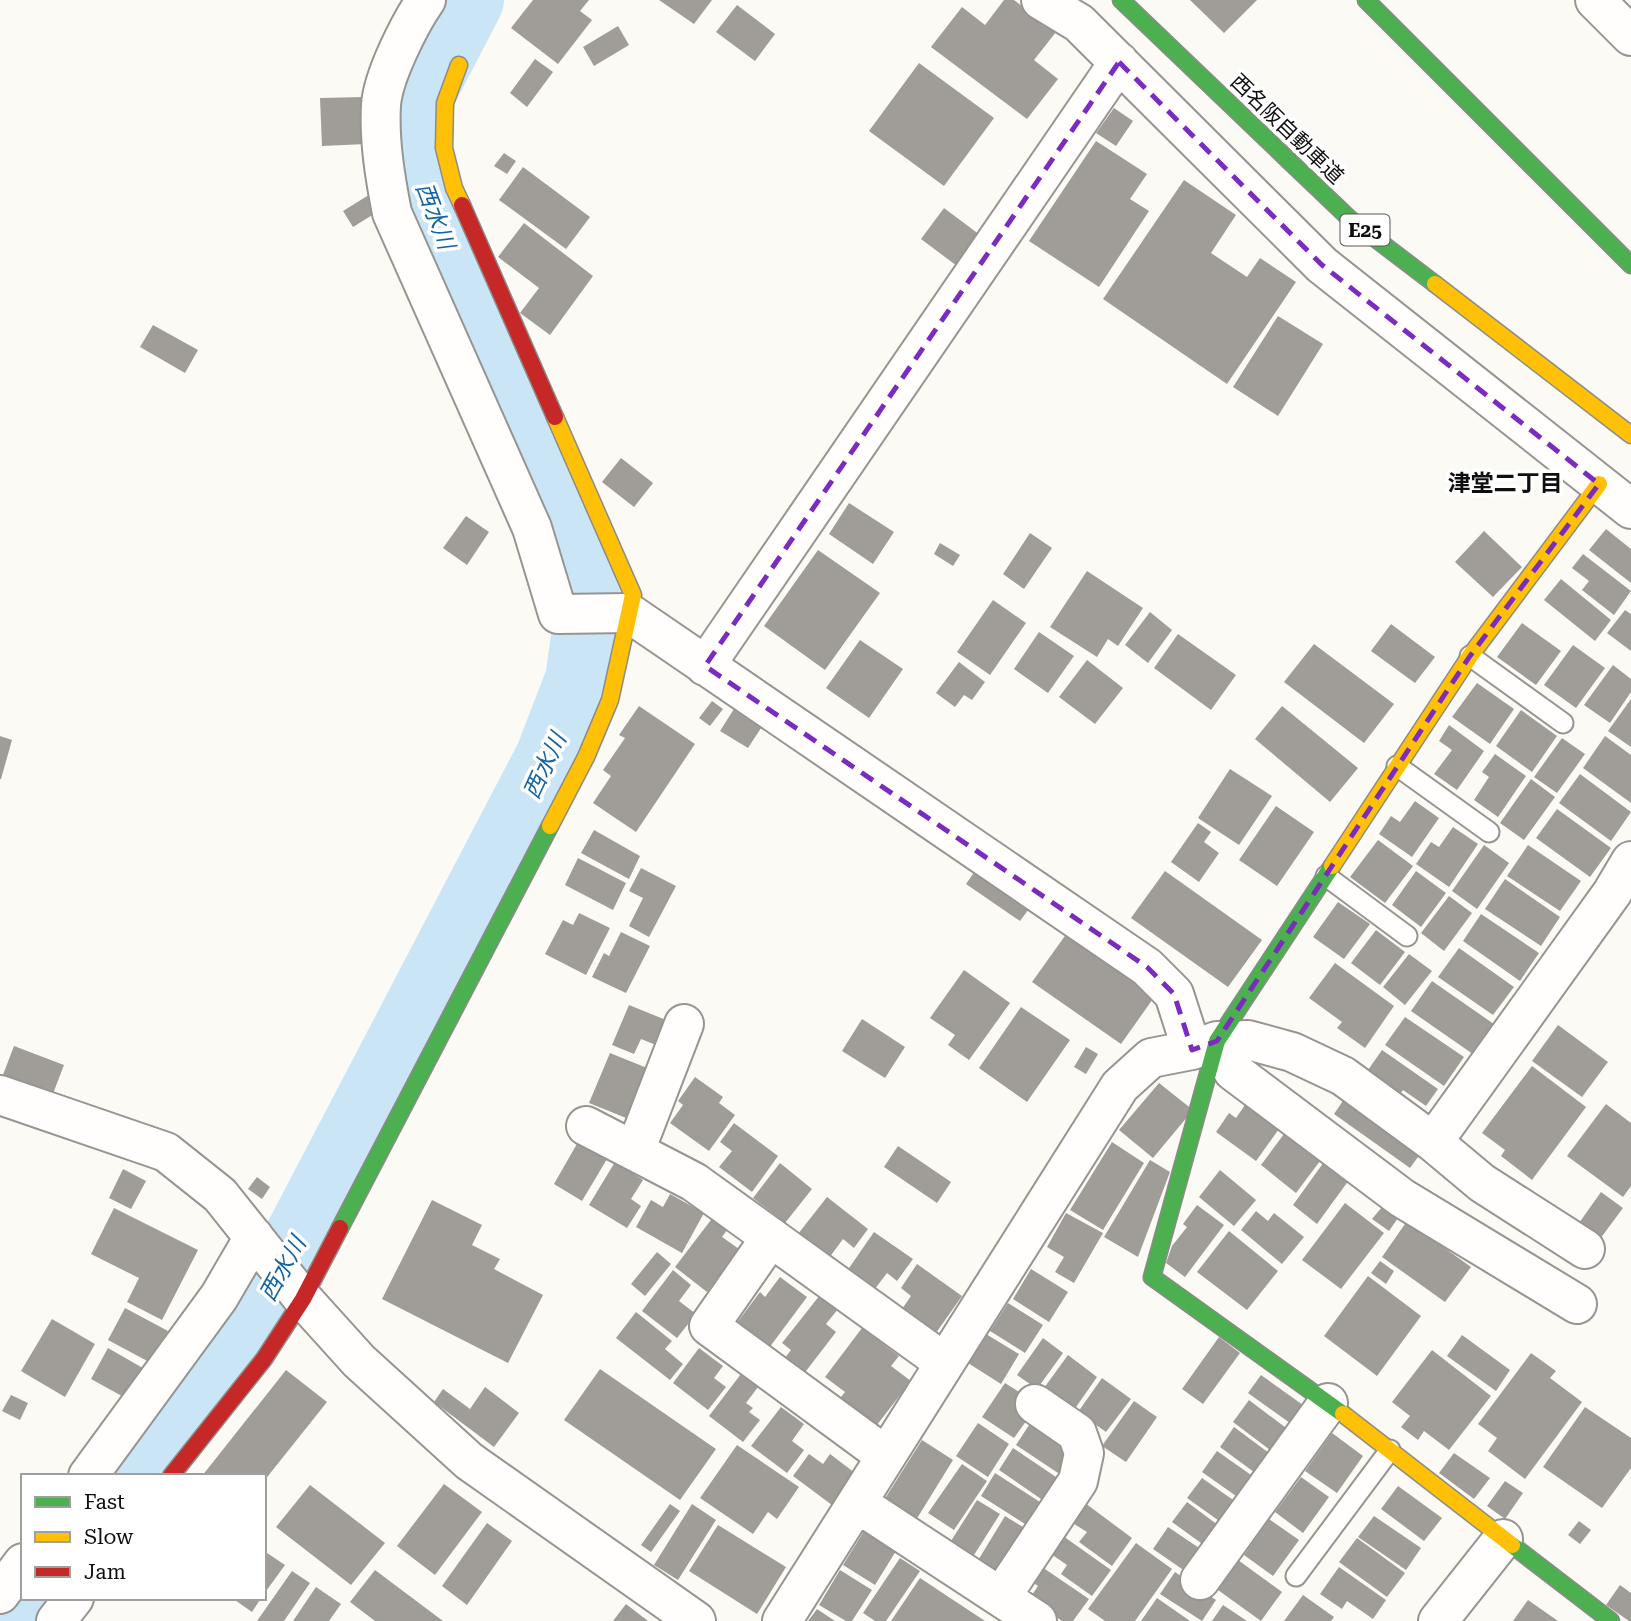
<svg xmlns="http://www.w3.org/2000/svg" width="1631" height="1621" viewBox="0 0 1631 1621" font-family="'Roboto Serif','Noto Sans JP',serif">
<rect width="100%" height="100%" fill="#fcfaf4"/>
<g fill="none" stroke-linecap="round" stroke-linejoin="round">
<path stroke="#cae6f6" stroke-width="72" d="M138 1476 232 1354 278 1280 551 758 581 680 590 616 570 540 431 211 411 149 420 92 468 0
M25 1621 43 1598"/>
</g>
<path fill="#a09d99" d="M533 0H589L580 11 592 20 558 64 511 28Z
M659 0H712L694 24Z
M1004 0H1014L1056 32 1034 60 1058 79 1027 119 931 47 962 7 985 25Z
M1190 0H1257L1224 33Z
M737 5 775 34 755 61 716 32Z
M618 26 629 45 594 66 583 47Z
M535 59 553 72 527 107 510 93Z
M919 63 994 118 944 186 869 131Z
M363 97 366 144 322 146 320 98Z
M1114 108 1133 121 1116 146 1096 133Z
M1096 141 1147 174 1130 199 1149 211 1099 287 1029 241Z
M504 153 516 161 507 174 494 166Z
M523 167 590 217 566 249 499 200Z
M1184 180 1236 215 1211 253 1247 277 1260 258 1296 282 1227 384 1103 299Z
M372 193 382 209 353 227 343 211Z
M944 208 984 238 961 269 921 239Z
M524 223 593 276 550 335 520 313 539 288 498 257Z
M1278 316 1323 344 1278 416 1233 387Z
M153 325 198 350 185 373 140 347Z
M621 458 653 483 634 507 602 482Z
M849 503 894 532 873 564 829 534Z
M466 516 489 532 467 565 443 548Z
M1606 529 1631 549V583L1589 550Z
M1484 531 1522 567 1493 597 1455 562Z
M1030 533 1052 548 1024 589 1003 574Z
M940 543 960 555 953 566 934 554Z
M818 550 880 593 825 670 764 626Z
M1583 554 1631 591 1614 615 1582 590 1589 581 1572 568Z
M1087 571 1143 608 1118 646 1108 639 1097 657 1050 627Z
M1561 579 1611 620 1595 641 1544 600Z
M993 600 1026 623 990 675 957 652Z
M1625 610 1631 614V651L1607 633Z
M1150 612 1172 630 1148 663 1125 645Z
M1522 623 1561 651 1536 685 1497 657Z
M1391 624 1435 657 1415 683 1371 651Z
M1039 632 1074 656 1048 693 1014 669Z
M1178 634 1236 675 1211 710 1154 668Z
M860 640 903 669 869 718 826 688Z
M1314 644 1394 704 1364 743 1284 682Z
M1573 645 1605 668 1576 708 1544 685Z
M1087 660 1123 688 1095 724 1059 697Z
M959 662 985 682 972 700 964 695 955 707 936 693Z
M1613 665 1631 679V692L1610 723 1584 705Z
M1477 683 1514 709 1490 744 1452 717Z
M1631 699V747L1608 731Z
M712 701 723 709 710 726 699 718Z
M739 701 767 719 748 748 720 731Z
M639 706 695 744 636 832 593 803 611 776 603 770 625 738 619 735Z
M1282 706 1358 768 1330 802 1255 739Z
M1521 710 1557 736 1532 772 1496 746Z
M1449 725 1484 751 1457 790 1434 774 1452 750 1439 741Z
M0 736 12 740 1 779H0Z
M1605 736 1631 755V803L1583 768Z
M1562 738 1585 754 1557 793 1534 777Z
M1495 754 1526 776 1498 817 1474 800 1489 777 1482 772Z
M1230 769 1272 796 1239 845 1198 818Z
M1580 774 1631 812 1611 841 1559 803Z
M1531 779 1555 797 1524 840 1500 823Z
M1415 801 1439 818 1412 857 1379 834 1391 816 1400 822Z
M1276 806 1314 832 1277 886 1239 860Z
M1557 809 1611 848 1590 877 1536 838Z
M1198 823 1211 832 1204 842 1219 853 1199 882 1171 862Z
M1453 827 1478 844 1449 887 1416 864 1431 842 1439 847Z
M594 830 640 856 629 879 581 853Z
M1378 840 1413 866 1385 903 1350 877Z
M1484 845 1509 863 1477 909 1452 891Z
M1528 845 1581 881 1560 911 1507 876Z
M578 858 626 883 613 910 565 885Z
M980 864 1034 902 1020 921 966 884Z
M641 868 676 886 649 937 629 926 643 898 629 891Z
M1165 871 1262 940 1228 987 1131 918Z
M1416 871 1446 893 1421 927 1392 905Z
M1505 879 1560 917 1541 946 1485 909Z
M1449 896 1472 913 1444 951 1421 933Z
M1338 902 1370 924 1344 959 1313 937Z
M579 913 610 928 586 975 545 954 563 920 573 925Z
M1481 914 1539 953 1520 981 1463 941Z
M1376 930 1405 952 1380 985 1351 963Z
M621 932 650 946 626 993 592 977 604 953 609 956Z
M1067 933 1155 996 1121 1044 1032 982Z
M1459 948 1514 987 1493 1015 1438 977Z
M1409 954 1432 971 1405 1005 1383 987Z
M1335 963 1394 1006 1365 1048 1337 1028 1342 1022 1309 998Z
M964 970 1010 1003 969 1060 948 1045 955 1035 930 1018Z
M1432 981 1501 1029 1480 1059 1411 1011Z
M629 1005 666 1020 656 1045 641 1039 634 1054 612 1045Z
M1021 1007 1070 1040 1027 1102 979 1068Z
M1405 1017 1464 1057 1444 1086 1385 1045Z
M862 1019 905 1047 885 1078 842 1051Z
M1558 1025 1608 1062 1582 1097 1532 1061Z
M14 1046 64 1065 51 1099 1 1080Z
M1086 1047 1098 1054 1086 1074 1074 1067Z
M1382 1050 1438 1089 1426 1106 1403 1090 1394 1103 1361 1080Z
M610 1053 652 1070 631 1120 589 1103Z
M1532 1066 1586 1107 1532 1180 1501 1156 1505 1150 1482 1133Z
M695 1077 723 1097 719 1103 735 1115 709 1151 670 1123 683 1105 678 1101Z
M1159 1083 1193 1110 1153 1158 1119 1130Z
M1349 1092 1426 1146 1410 1168 1334 1114Z
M1606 1104 1631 1123V1186L1623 1197 1567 1156Z
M1245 1105 1279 1129 1256 1161 1216 1132 1229 1113 1236 1118Z
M734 1123 778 1156 752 1192 719 1167 732 1151 720 1142Z
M1284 1134 1320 1161 1296 1193 1261 1165Z
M578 1142 607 1159 582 1201 554 1184Z
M1112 1142 1144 1163 1103 1230 1070 1210Z
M898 1146 951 1182 937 1203 884 1167Z
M1150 1160 1170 1172 1138 1257 1104 1237Z
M615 1162 643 1180 631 1199 641 1206 627 1228 589 1205Z
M1324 1162 1349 1180 1317 1224 1293 1205Z
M780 1163 812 1189 785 1223 753 1198Z
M123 1169 146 1181 131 1209 109 1198Z
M1220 1170 1256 1200 1234 1226 1199 1197Z
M257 1177 270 1187 262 1199 248 1189Z
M1601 1192 1623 1208 1600 1239 1579 1223Z
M670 1194 704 1213 682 1253 636 1227 651 1200 663 1207Z
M827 1197 868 1229 854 1248 843 1239 829 1258 798 1234Z
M432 1200 482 1225 472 1245 500 1259 494 1269 543 1295 508 1363 382 1299Z
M1345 1203 1384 1233 1341 1289 1302 1260Z
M1197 1205 1224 1225 1185 1277 1166 1263 1172 1246 1187 1227 1183 1224Z
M1382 1207 1398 1218 1389 1231 1372 1219Z
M114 1208 198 1250 162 1320 127 1302 139 1278 91 1254Z
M1256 1211 1268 1221 1274 1213 1304 1237 1282 1264 1241 1230Z
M717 1212 732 1223 722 1237 739 1249 707 1292 675 1267Z
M1066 1213 1103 1233 1074 1283 1055 1272 1064 1257 1047 1247Z
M1407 1221 1471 1267 1445 1302 1382 1257Z
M1229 1231 1278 1271 1247 1310 1197 1272Z
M874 1232 913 1259 897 1281 887 1273 874 1290 847 1271Z
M657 1252 671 1264 645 1296 631 1284Z
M1380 1261 1394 1271 1386 1284 1371 1273Z
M917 1264 962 1296 936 1333 902 1309 911 1296 901 1288Z
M1031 1269 1068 1292 1049 1322 1013 1299Z
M673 1270 691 1285 679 1301 696 1314 677 1338 642 1311Z
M1368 1276 1421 1316 1377 1376 1324 1336Z
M780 1277 807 1297 769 1348 736 1324 760 1292 765 1297Z
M820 1295 838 1309 826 1324 836 1332 803 1375 784 1359 791 1350 782 1343Z
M1008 1303 1043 1325 1025 1353 990 1331Z
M125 1308 168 1331 151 1363 108 1340Z
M636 1312 672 1341 665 1349 683 1364 670 1380 616 1338Z
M52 1319 95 1344 65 1397 21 1371Z
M862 1328 899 1356 891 1366 911 1381 873 1430 837 1402 845 1392 825 1377Z
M986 1334 1019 1354 1001 1384 968 1363Z
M1462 1335 1510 1370 1496 1391 1447 1356Z
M1219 1337 1240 1353 1203 1404 1182 1389Z
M1043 1338 1063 1353 1037 1389 1017 1375Z
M108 1348 148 1371 131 1401 91 1379Z
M699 1348 723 1366 714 1378 726 1387 708 1410 673 1383Z
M1432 1350 1491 1396 1449 1450 1424 1431 1418 1440 1401 1427 1410 1416 1392 1402Z
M1531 1353 1556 1371 1550 1378 1582 1402 1525 1479 1488 1451 1497 1438 1478 1424Z
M1068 1355 1097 1377 1074 1410 1044 1388Z
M600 1369 716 1449 680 1500 564 1420Z
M286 1370 327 1402 264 1481V1476H202Z
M744 1370 761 1383 746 1403 753 1408 749 1412 760 1420 743 1442 709 1416Z
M1261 1375 1303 1405 1290 1423 1248 1393Z
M1102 1378 1131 1399 1106 1432 1078 1412Z
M1005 1383 1030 1399 1029 1417 1014 1438 982 1417Z
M485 1387 519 1413 494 1447 434 1402 443 1389 470 1409Z
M11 1395 28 1403 20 1420 2 1411Z
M1249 1400 1294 1434 1278 1456 1233 1422Z
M1134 1401 1157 1417 1126 1462 1102 1446Z
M781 1407 804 1424 792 1441 804 1450 787 1473 751 1446Z
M1585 1407 1631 1438V1468L1602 1508 1543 1467Z
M1031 1422 1074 1450 1058 1473 1016 1445Z
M978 1423 1009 1444 988 1477 956 1456Z
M1234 1427 1277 1459 1262 1478 1220 1447Z
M1332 1433 1363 1456 1337 1493 1305 1471Z
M922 1440 953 1460 916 1520 884 1500Z
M737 1445 799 1487 777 1519 768 1512 753 1534 700 1498Z
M1013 1448 1059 1479 1044 1501 999 1470Z
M1217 1451 1261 1482 1246 1503 1202 1472Z
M1454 1453 1490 1478 1474 1499 1439 1473Z
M809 1454 823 1464 830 1454 855 1473 832 1505 793 1476Z
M962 1464 987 1481 954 1530 928 1513Z
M995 1473 1043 1504 1028 1526 981 1496Z
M1301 1477 1329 1497 1303 1533 1275 1512Z
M1202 1478 1243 1507 1229 1528 1187 1498Z
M1505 1481 1523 1493 1505 1519 1487 1506Z
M444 1484 482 1512 435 1575 397 1546Z
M310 1485 385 1543 351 1585 276 1527Z
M1398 1486 1442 1518 1424 1541 1381 1509Z
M977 1500 1000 1514 974 1555 951 1541Z
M1187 1502 1226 1531 1212 1551 1172 1522Z
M1085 1503 1132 1538 1112 1566 1079 1542 1087 1532 1071 1522Z
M670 1504 680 1511 651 1552 641 1545Z
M692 1504 716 1520 678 1580 654 1565Z
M1005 1516 1028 1530 999 1576 977 1562Z
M1374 1516 1421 1548 1406 1570 1358 1537Z
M1269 1519 1299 1540 1273 1576 1244 1555Z
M1579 1521 1591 1530 1580 1544 1568 1535Z
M487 1523 512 1541 467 1605 442 1586Z
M718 1525 786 1567 757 1614 689 1571Z
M1168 1527 1211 1556 1195 1578 1153 1549Z
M864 1531 896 1551 875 1585 843 1565Z
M1063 1536 1111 1570 1092 1596 1061 1574 1067 1565 1051 1554Z
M1357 1538 1405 1573 1387 1597 1339 1562Z
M1136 1543 1172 1569 1135 1621H1105L1088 1609Z
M264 1551 285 1565 264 1594Z
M900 1558 920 1571 886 1621H875L863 1613Z
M1238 1560 1282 1592 1261 1621 1218 1590Z
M1042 1567 1089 1599 1073 1621H1062L1030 1598 1038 1586 1032 1582Z
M1339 1567 1386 1600 1373 1619 1347 1601 1342 1609 1320 1594Z
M375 1570 443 1621H375L350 1602Z
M840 1570 872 1590 852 1621H846L819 1605Z
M292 1571 310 1583 284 1621H257Z
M1175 1572 1216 1600 1202 1621 1160 1594Z
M920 1578 985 1621H891Z
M1620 1585 1631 1593V1621H1629L1606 1605Z
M316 1587 341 1604 329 1621H293Z
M1303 1595 1334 1617 1331 1621H1284Z
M232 1598H261L252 1612Z
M1157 1598 1190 1621H1141Z
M1528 1600 1558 1621H1513Z
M626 1604 648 1621H613Z
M1223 1605 1247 1621H1212Z
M817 1609 835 1621H808Z"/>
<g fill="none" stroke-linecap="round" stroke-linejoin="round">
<defs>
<path id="lane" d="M1470 656 1563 723
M1397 766 1489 832
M1326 876 1407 936
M1296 1576 1390 1450"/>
<path id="street" d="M426 0C410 23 383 76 381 105 379 141 385 177 392 213L532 528 558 614 629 613 1147 967 1174 994 1192 1050
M1041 0 1079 23 1322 265 1631 509
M1595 0 1631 36
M705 666 1119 62
M1217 1041 1248 1040 1292 1052 1343 1076 1433 1142 1482 1183 1585 1249
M0 1095 166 1152 220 1195 303 1299 359 1361 469 1461 696 1621
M586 1126 694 1182 945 1363
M1433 1142 1612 893 1631 861
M635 1151 684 1024
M771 1237 709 1326 886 1456
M88 1476 219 1297 254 1237
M857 1503 1037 1621
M1200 1580 1328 1403
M0 1594 23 1563
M1001 1597 1078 1481 1084 1453 1077 1433 1035 1404
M56 1621 74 1598
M782 1621 1120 1086 1151 1058 1192 1050 1217 1041 1233 1071 1402 1198 1577 1304
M1438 1621 1503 1539"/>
<path id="fast" d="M1121 0 1351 220 1435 284
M1366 0 1631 265
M1332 866 1217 1041 1152 1277 1343 1414
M340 1228 550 826
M1512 1545 1611 1621"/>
<path id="slow" d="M459 65 445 103 444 148 454 188 462 205
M1435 284 1631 435
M550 826 586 757 610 700 633 595 555 417
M1332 866 1470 656 1599 484
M1343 1414 1512 1545"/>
<path id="jam" d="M462 205 555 417
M171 1476 264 1359 303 1299 340 1228"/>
</defs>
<use href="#lane" stroke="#969592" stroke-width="23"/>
<use href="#street" stroke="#969592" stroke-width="42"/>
<use href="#fast" stroke="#8c8b89" stroke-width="19"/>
<use href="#slow" stroke="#8c8b89" stroke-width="19"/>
<use href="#jam" stroke="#8c8b89" stroke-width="19"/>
<use href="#lane" stroke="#fffefd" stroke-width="19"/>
<use href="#street" stroke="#fffefd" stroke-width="38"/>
<use href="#fast" stroke="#4caf50" stroke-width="16"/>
<use href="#slow" stroke="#ffc107" stroke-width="16"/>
<use href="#jam" stroke="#c62828" stroke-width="16"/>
</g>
<path fill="none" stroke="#7b2cbf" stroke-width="5" stroke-dasharray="14 9" stroke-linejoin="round" d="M1119 62 1322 265 1599 484 1470 656 1217 1041 1192 1050 1174 994 1147 967 705 666Z"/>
<g text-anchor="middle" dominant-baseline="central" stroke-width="7" stroke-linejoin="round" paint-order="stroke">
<rect fill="#fff" stroke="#575757" stroke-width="2" x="1340.5" y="214.5" width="49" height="31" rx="5"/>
<g font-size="19" font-weight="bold" fill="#0f0f0f">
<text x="1365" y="230">E25</text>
</g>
<g font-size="21" fill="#0f0f0f" stroke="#fff">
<text transform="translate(1287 129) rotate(44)">西名阪自動車道</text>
</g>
<g font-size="23" font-style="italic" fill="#1665a2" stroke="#fff">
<text transform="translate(435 216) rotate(69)">西水川</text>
<text transform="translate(545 766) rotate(-65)">西水川</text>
<text transform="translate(283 1269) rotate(-61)">西水川</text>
</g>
<g font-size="23" font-weight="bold" fill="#0f0f0f" stroke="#fff">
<text x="1505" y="483">津堂二丁目</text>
</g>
</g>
<rect x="21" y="1474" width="245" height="126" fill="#ffffff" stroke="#9f9f9f" stroke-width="2"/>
<rect x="35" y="1497" width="35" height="10" fill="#4caf50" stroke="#9f9f9f" stroke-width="2"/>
<text x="84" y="1509" font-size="21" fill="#0f0f0f">Fast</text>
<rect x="35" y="1532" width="35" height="10" fill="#ffc107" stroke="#9f9f9f" stroke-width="2"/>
<text x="84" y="1544" font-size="21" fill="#0f0f0f">Slow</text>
<rect x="35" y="1567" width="35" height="10" fill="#c62828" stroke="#9f9f9f" stroke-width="2"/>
<text x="84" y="1579" font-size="21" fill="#0f0f0f">Jam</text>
</svg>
